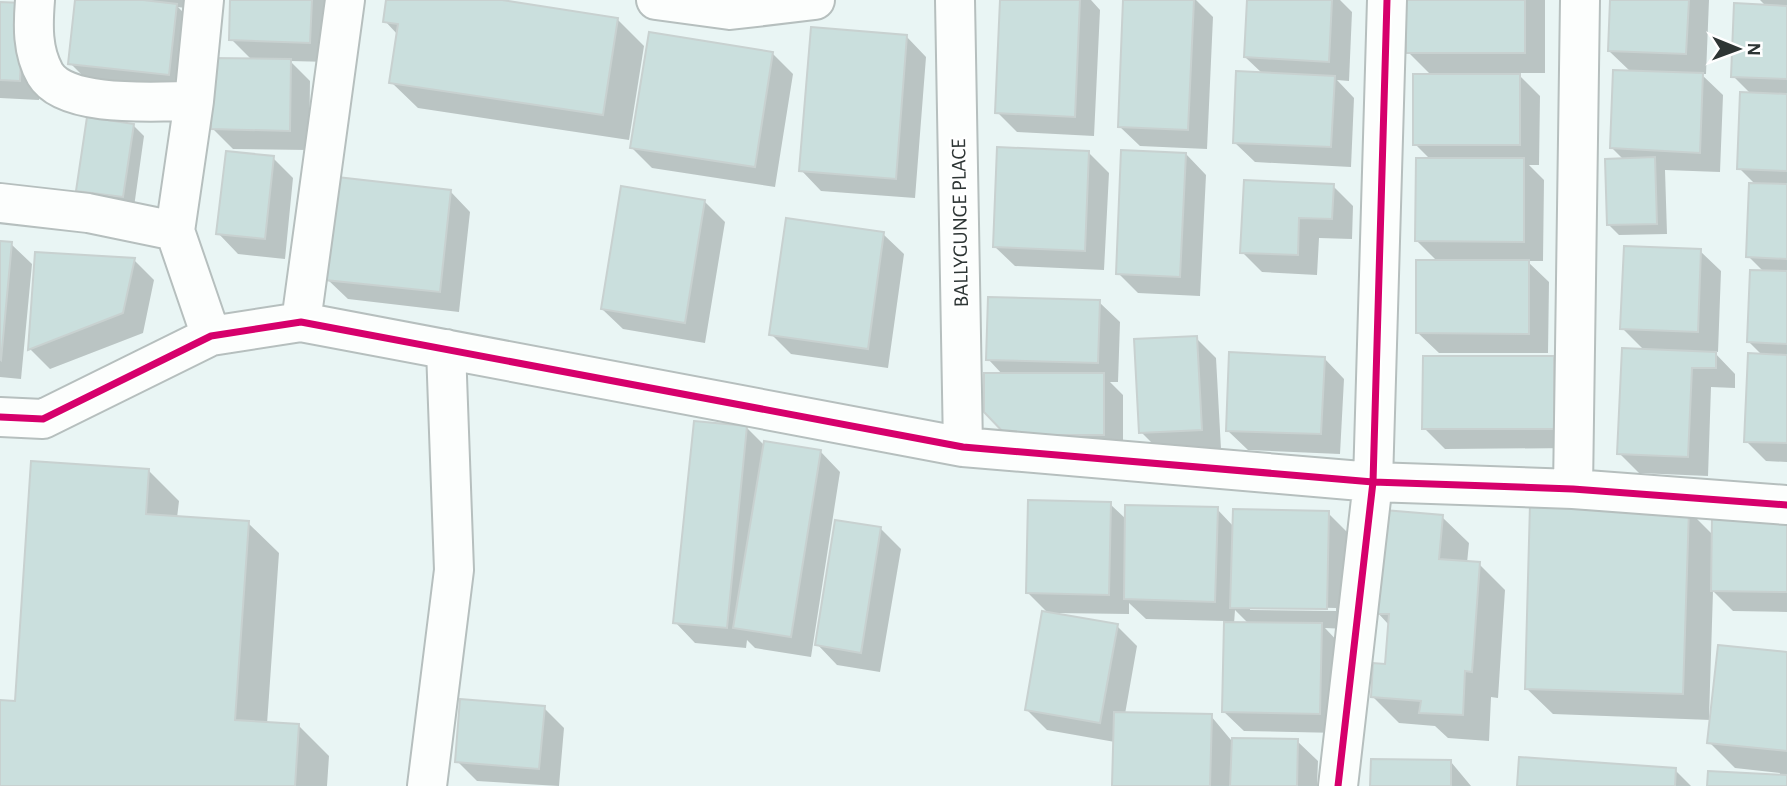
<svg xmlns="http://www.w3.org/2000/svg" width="1787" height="786" viewBox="0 0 1787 786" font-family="'Alegreya Sans',sans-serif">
<rect width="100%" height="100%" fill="#e9f5f4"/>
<path fill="#0003" fill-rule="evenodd" d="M77 0H202L200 10 178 7 196 26 188 95 90 83 70 63Z
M232 0H333L330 62 290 61 310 81 309 150 233 149 213 129 252 60 231 39Z
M388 0H490L617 19 644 46 629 140 418 108 391 82 398 35 385 21Z
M1002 0H1091L1100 10 1094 136 1017 132 997 112Z
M1125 0H1196L1213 17 1207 149 1140 146 1119 126Z
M1249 0H1340L1352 12 1349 81 1337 80 1354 98 1351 167 1255 162 1234 142 1263 74 1245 57Z
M1408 0H1545V73H1517L1540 96 1539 165H1529L1544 180 1543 261H1527L1549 282 1548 353H1439L1418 333 1438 262 1417 241 1430 159 1415 144 1431 75 1408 52Z
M1612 0H1709L1706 74H1701L1723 95 1720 172 1665 170 1667 234 1619 235 1608 224 1624 160 1612 148 1631 72 1609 51Z
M1760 0H1787V462L1766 461 1746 441 1763 356 1748 341 1764 272 1748 256 1756 185 1739 168 1751 94 1733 76 1767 7Z
M0 4 43 25 39 100 0 98Z
M906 36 926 57 915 198 821 191 801 170Z
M772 53 793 74 775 187 652 168 632 148Z
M133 125 144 136 134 207 89 202 78 191Z
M1089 153 1109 173 1104 270 1015 266 994 246Z
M1186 154 1206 175 1200 296 1138 293 1118 273Z
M273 158 293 178 285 259 238 254 218 233Z
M1333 186 1353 206 1352 239 1319 238 1317 275 1262 272 1242 252Z
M450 191 470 212 459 312 348 299 327 279Z
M704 201 725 222 705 343 623 329 602 309Z
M883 234 904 254 888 368 791 354 771 334Z
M0 242 11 244 32 264 21 379 0 377Z
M1700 251 1721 271 1718 352 1713 351 1735 374V388L1711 387 1708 476 1639 473 1619 453 1644 350 1622 328Z
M37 254 134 260 154 280 143 333 50 369 30 349Z
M1099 302 1120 322 1118 382H1110L1123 395V455H1028L1003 375 988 359Z
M1196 338 1216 358 1221 449 1161 452 1141 432Z
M1324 358 1344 379 1340 454 1248 450 1227 430Z
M1554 358 1574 378V448L1445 449 1424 428Z
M747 428 765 446 820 451 840 472 811 657 755 648 747 640 746 648 695 643 675 622Z
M149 471 179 501 177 518 248 523 279 553 267 724 299 726 329 756 327 786H0V701L16 702Z
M1110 504 1127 520 1217 509 1234 527 1328 513 1348 533 1347 629 1325 628 1342 646 1339 733 1244 731 1223 711 1226 621 1146 619 1129 603V614L1054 613 1117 626 1137 646 1125 714 1211 716 1231 740 1297 741 1318 761 1317 786H1114L1115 742 1047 730 1027 710 1050 615 1028 593ZM1250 606 1336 608V611L1250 610ZM1235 610 1249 624H1234Z
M1688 510 1713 535 1787 520V612L1733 611 1713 591 1709 718 1787 654V786H1708L1780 776V773L1735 768 1709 742 1711 720 1553 714 1526 688Z
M1442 517 1469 543 1467 563 1479 564 1505 590 1498 698 1491 697 1489 741 1448 738 1435 726 1399 723 1373 697 1386 666 1389 625 1378 613Z
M880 528 901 549 880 672 837 665 817 644Z
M544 708 564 728 559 786 477 781 457 761Z
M1451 762 1471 786H1372Z
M1675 770 1691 786H1519Z"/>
<path fill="#cadfdd" stroke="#c8d1d0" stroke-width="2" d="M75 0H143L177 4 169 75 68 64Z
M230 0H312L310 43 229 40Z
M386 0H502L618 18 603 115 389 83 398 24 383 22Z
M1000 0H1080L1075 117 995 113Z
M1123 0H1194L1188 130 1118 127Z
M1247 0H1332L1329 62 1244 57Z
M1406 0H1525V53H1406Z
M1610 0H1689L1686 54 1608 51Z
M0 2 23 3 20 81 0 80Z
M1734 3 1787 6V79L1731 77Z
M811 27 907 35 896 179 799 171Z
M649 32 773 52 755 167 630 148Z
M212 58 291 59 290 131 211 129Z
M1613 70 1703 73 1700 153 1610 148Z
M1236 71 1335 76 1331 147 1233 143Z
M1413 74H1520V145H1413Z
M1740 92 1787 94V171L1737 169Z
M87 117 134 124 123 197 76 191Z
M997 147 1089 151 1085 251 993 247Z
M1121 150 1186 153 1180 277 1116 274Z
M226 151 274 156 265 239 216 234Z
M1655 157 1657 224 1607 225 1605 159Z
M1416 158H1524V242L1415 241Z
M337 177 451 190 440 292 325 280Z
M1244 180 1334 184 1332 219 1299 218 1298 255 1240 253Z
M1749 183 1787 184V259L1746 257Z
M621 186 705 200 685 323 601 309Z
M786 218 884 232 868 349 769 335Z
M0 241 12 242 1 360 0 359Z
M1624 246 1701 249 1698 332 1620 329Z
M35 252 135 258 123 313 28 350Z
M1416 260H1529V334L1416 333Z
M1750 270 1787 271V344L1747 342Z
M988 297 1100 300 1098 363 986 360Z
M1197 336 1202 430 1139 433 1134 339Z
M1622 348 1716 352V368H1692L1688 457 1617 454Z
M1229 352 1325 357 1321 434 1226 431Z
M1748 353 1787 355V443L1744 442Z
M1423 356H1554V429H1422Z
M984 373H1104V435H1006L984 412Z
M694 421 747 426 727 628 673 623Z
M764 441 821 450 791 637 733 628Z
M31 461 149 469 146 514 249 521 235 720 299 724 295 786H0V700L15 701Z
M1028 500 1111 502 1109 595 1026 593Z
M1530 504 1689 509 1683 694 1525 689Z
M1125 505 1218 507 1215 602 1124 599Z
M1233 509 1329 511 1327 609 1230 608Z
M1384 510 1443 515 1439 559 1480 562 1472 672 1465 671 1463 715 1419 713 1421 701 1371 697 1373 663 1385 664 1389 614H1376Z
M1712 517 1787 518V592L1711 591Z
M835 520 881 527 861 653 815 645Z
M1042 611 1118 624 1100 723 1025 710Z
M1224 622 1322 623 1320 714 1222 712Z
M1718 645 1787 652V751L1707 743Z
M460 699 545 706 539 769 455 762Z
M1114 712 1212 714 1210 786H1112Z
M1232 738 1298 739 1297 786H1230Z
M1519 757 1676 768 1675 786H1517Z
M1371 759 1451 760V786H1370Z
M1708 771 1787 775V786H1707Z"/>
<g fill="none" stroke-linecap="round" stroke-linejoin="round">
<defs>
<path id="minor" d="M35 0C33 25 32 51 45 74 66 109 159 101 194 101
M656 0 730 10 815 0
M955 0 963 447
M0 203 88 213 175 231 211 336
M175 231 194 101 204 0
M301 322 345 0
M0 417 43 419 211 336 301 322 963 447 1373 482 1573 489 1787 505
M1573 489 1580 0
M427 786 454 570 446 349
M1338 786 1373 482 1387 0"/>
</defs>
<use href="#minor" stroke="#b6bfbe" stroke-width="42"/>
<use href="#minor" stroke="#fcfefd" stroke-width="38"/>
<defs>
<path id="cycleway" d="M0 417 43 419 211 336 301 322 963 447 1373 482 1573 489 1787 505
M1338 786 1373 482 1387 0"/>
</defs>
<use href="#cycleway" stroke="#fff" stroke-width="11"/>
<use href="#cycleway" stroke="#d6006c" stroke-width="7"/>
</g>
<g text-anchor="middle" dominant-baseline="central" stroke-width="5" stroke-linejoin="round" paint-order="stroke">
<g font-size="21" fill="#2d3534" stroke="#fff">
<text transform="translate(960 223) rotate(-91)">BALLYGUNGE PLACE</text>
</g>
</g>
<g transform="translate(1738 49) rotate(91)" stroke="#ffffff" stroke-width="5" paint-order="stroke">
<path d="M0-5L12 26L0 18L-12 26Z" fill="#2d3534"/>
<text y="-10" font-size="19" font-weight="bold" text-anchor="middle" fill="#2d3534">N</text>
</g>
</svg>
